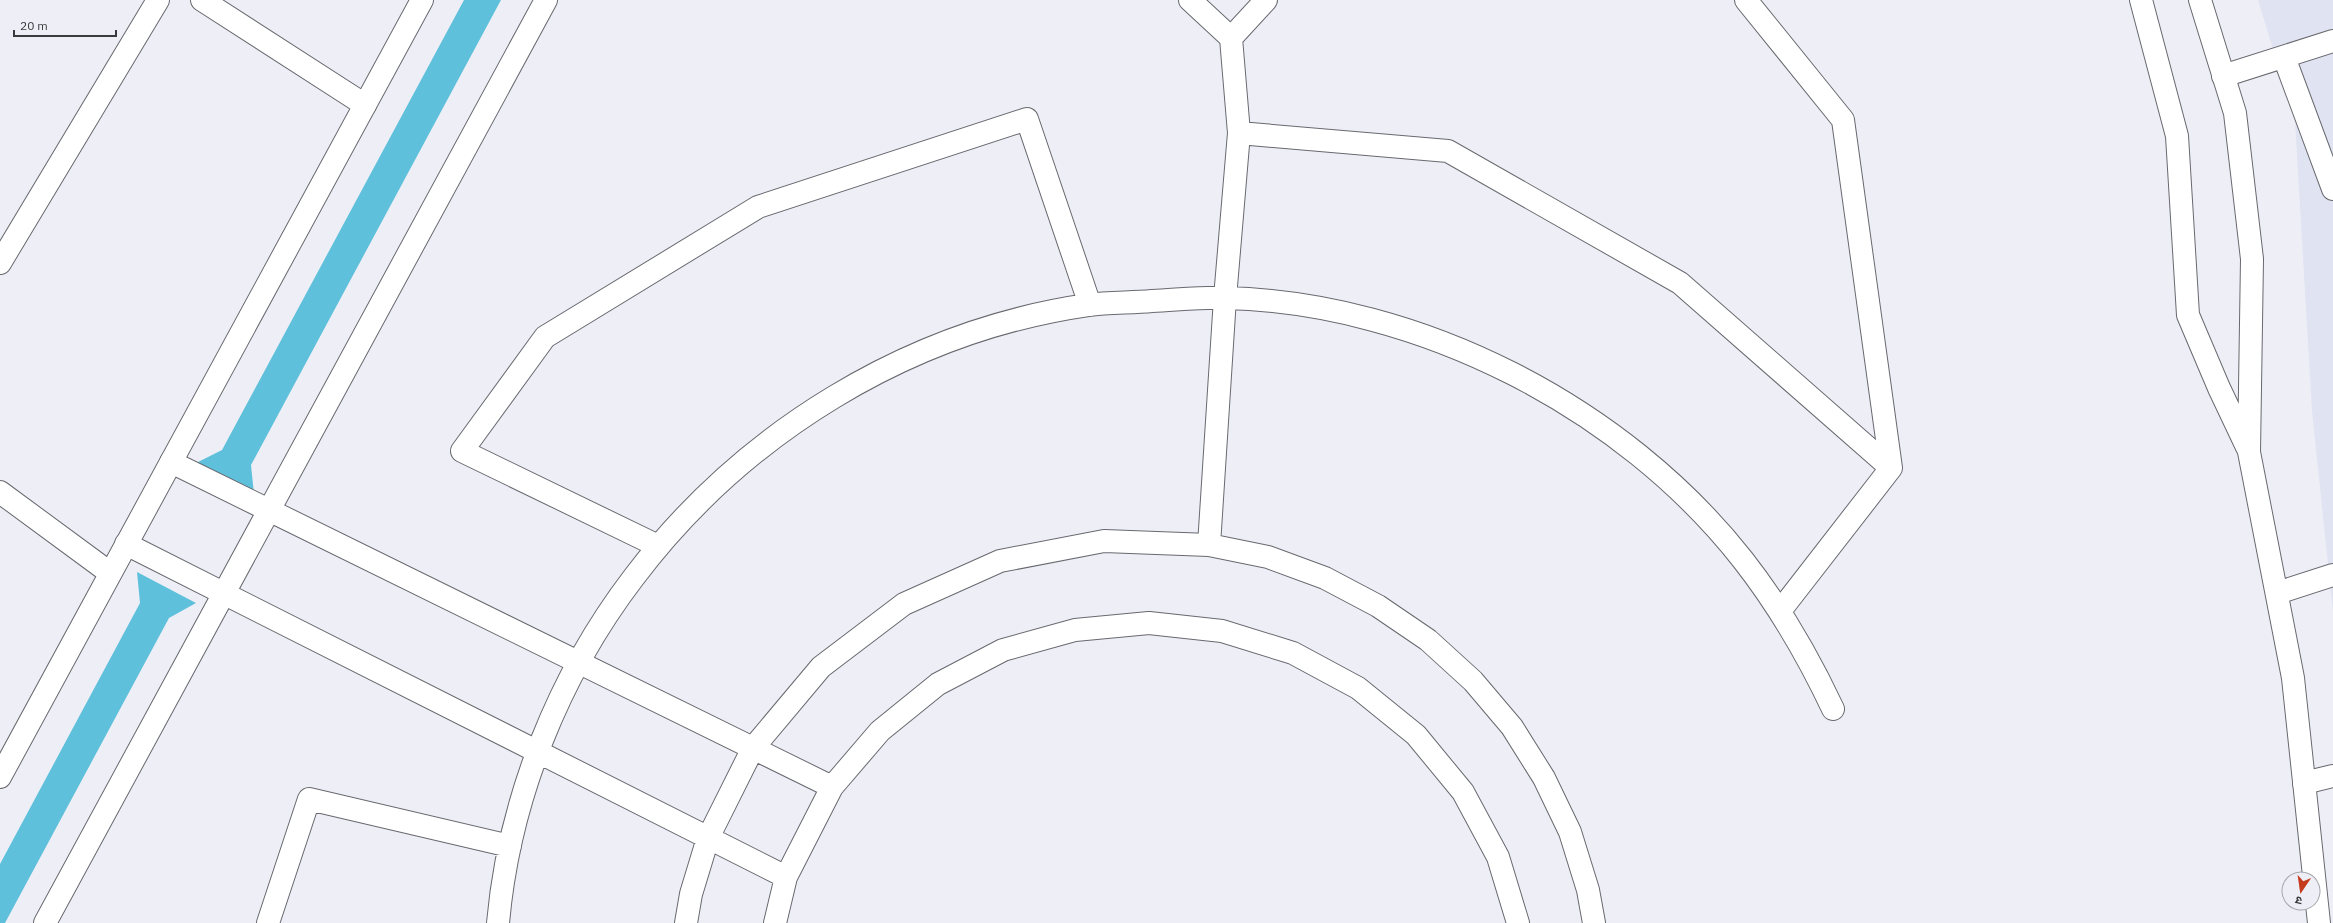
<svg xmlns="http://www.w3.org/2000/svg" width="2333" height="923" viewBox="0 0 2333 923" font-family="'IBM Plex Sans','Noto Sans Devanagari',sans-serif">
<rect width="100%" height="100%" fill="#eeeff6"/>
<path fill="#e0e3f1" d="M2258 0H2333V612L2312 411 2295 121Z"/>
<path fill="#5fc0db" d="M464 0H501L251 465 254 494 196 463 222 450Z
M137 572 196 603 169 618 5 923H0V864L140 603Z"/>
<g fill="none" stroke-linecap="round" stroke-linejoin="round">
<defs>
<path id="minor" d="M202 0 365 105
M1190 0 1231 38 1239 133 1225 298 1209 545
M1746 0 1843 120 1891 468 1780 611
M1231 38 1266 0
M2284 57 2333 189
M2223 76 2333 41
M1239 133 1448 151 1680 283 1891 468
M0 263 158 0
M171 462 832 787
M0 492 110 573
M126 544 786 877
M658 546 462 451 545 337 758 207 1027 119 1090 305
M2277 593 2333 575
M2304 783 2333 776
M268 923 309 799 510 846
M498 923C509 799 559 675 634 577 743 433 908 331 1088 305 1109 302 1131 303 1152 301 1176 300 1201 297 1226 298 1420 303 1623 407 1743 560 1779 606 1808 656 1833 709
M686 923 691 894 708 838 753 748 821 667 904 604 1000 561 1104 541 1209 545 1268 557 1325 578 1378 606 1428 640 1473 681 1512 727 1544 778 1570 832 1588 890 1594 923
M775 923 786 877 832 787 880 731 938 684 1003 650 1075 630 1149 623 1222 631 1293 653 1358 688 1416 735 1463 792 1498 857 1518 923"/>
<path id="tertiary" d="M0 777 422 0
M45 923 546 0"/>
<path id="primary" d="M2141 0 2177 136 2188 315 2219 388 2247 447
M2200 0 2235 113 2252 259 2249 452 2293 678 2319 923"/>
</defs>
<use href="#minor" stroke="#68696f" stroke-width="24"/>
<use href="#tertiary" stroke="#68696f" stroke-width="24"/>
<use href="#primary" stroke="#68696f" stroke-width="24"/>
<use href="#minor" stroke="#fff" stroke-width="22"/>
<use href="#tertiary" stroke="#fff" stroke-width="22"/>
<use href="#primary" stroke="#fff" stroke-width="22"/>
</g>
<g transform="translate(2301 891) rotate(193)"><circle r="19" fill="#eeeff6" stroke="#a6a7ac"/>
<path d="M0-3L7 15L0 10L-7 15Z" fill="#c53b1e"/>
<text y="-6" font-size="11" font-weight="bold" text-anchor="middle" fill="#3a3a3d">उ</text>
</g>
<path d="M14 30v6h102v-6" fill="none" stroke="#3a3a3d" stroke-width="2"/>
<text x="20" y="30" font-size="12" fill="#3a3a3d" stroke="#eeeff6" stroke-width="3" paint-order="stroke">20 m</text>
</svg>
